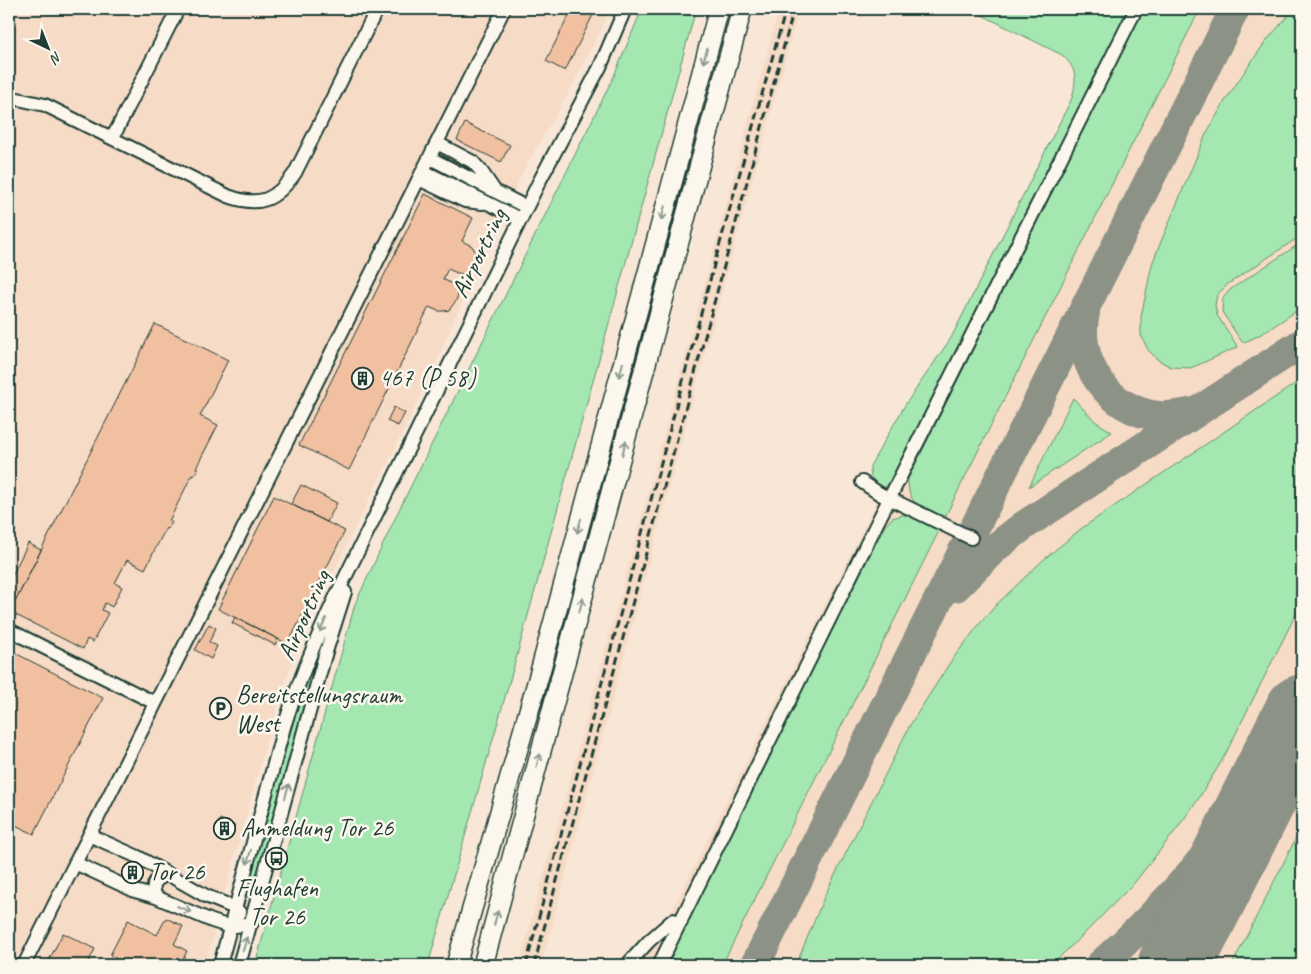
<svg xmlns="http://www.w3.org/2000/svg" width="1311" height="974" viewBox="0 0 1311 974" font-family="Caveat,sans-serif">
<rect width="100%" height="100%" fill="#f8e6d6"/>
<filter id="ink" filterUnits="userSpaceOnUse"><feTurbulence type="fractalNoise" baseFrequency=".02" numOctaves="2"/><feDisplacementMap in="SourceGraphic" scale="10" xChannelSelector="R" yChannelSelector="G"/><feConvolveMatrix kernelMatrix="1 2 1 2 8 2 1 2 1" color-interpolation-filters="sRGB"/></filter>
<g filter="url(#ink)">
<path fill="#f6dbc6" d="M9 9H609L603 25 569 92 526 165 490 244 453 322 430 377 306 626 284 683 266 743 205 965H9Z
M779 9H799L688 416 563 885 541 965H519L636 538Z
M995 9H1302V965H622L672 910 1098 61Z"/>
<path fill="#a4e7b1" stroke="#629272" d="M642 9H696L514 666 428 965H255L355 604 400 508 614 76Z
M970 9H1130L890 486H885L884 488C873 484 869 476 870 466L905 405 951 338 1072 98C1077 78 1077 69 1062 55Z
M1144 9H1200L944 519C924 509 907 506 908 479Z
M1294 9H1302V235L1228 284 1217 295 1215 305 1217 315 1238 347 1191 368 1171 367 1158 360 1148 350 1141 335V317L1152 264 1158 249 1206 134 1225 101 1247 68 1267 40Z
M1302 242V307C1292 314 1251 343 1242 342L1222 312 1223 298 1231 289Z
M1302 379V602L1223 759 1197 801 1176 830 1135 882 1083 935 1051 965H796L825 895 910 725 951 661 981 622 997 604 1042 561 1082 528Z
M1073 398 1095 421 1112 432 1029 487Z
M903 515H911L940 529 722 965H664L884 527 892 518Z
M327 630 310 681 252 898 245 897 305 680Z
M1302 826V965H1232Z"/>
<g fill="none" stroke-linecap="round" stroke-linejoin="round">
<path stroke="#8c9285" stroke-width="30" d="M1085 313C1074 361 1108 411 1159 416 1170 417 1182 414 1193 412
M956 587 995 548 1023 526 1302 343
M755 965 1235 9
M1100 965C1182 893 1251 805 1302 709"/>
<path stroke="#8c9285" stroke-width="75" d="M1175 965 1302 712"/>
</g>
<path fill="#f1c0a1" stroke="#1f3d34" d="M572 9H593L592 10 595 11 565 71 546 61Z
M465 123 510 145 501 162 457 140Z
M425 194 473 218 462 241 472 246 475 251 477 257 473 269 463 274 457 273 448 269 443 279 452 284 456 288 458 295 456 301 449 310 444 311H438L429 307 349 470 299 445Z
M155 324 228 360 200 416 218 425 196 468 198 469 194 476 192 475 169 521 172 522 168 529 166 528 145 569 127 560 115 583 122 587 112 607 105 603 102 610 108 613 93 642 87 639 83 649 10 612Z
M394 407 405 413 398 426 387 421Z
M301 485 337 503 327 522 291 504Z
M274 496 345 531 288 644 218 609Z
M28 543 41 550 10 612 9 582Z
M235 617 278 639 275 645 232 623Z
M209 624 216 628 209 642 217 646 211 659 195 650Z
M9 650 103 698 34 834 9 822Z
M220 819 235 826 229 837 215 829Z
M131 866 139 870 136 878 127 874Z
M166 918 183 926 174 944 187 951 180 965H128L110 955 128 920 157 935Z
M63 933 95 949 87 965H37L40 960 47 964Z"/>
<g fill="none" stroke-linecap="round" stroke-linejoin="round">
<defs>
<path id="minor" d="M9 97 45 105 228 196C260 208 276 200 295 173L377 9
M113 137 178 9
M437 143 473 162 481 171 494 190
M430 158 526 207
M423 171 520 219
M419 179 465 201 483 203
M862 482 880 494 971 538
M9 630 155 703
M89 835 138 857 206 896 235 908 240 913
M75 863 135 891 156 897 212 921 230 927 252 923
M156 897C150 883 156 879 168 874
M24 965 504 9
M220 965 284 727C298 682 316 639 336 596L539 182 600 67 625 9
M239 965 325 655 345 592
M627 965 649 941 673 920 681 922
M659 965 876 525 1136 9"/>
<path id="highway" d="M456 965 540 672 719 9
M483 965 742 9"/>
</defs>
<use href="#minor" stroke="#1f3d34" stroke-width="16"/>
<use href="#highway" stroke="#1f3d34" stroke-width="22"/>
<use href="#minor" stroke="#fbf7ec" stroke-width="12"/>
<use href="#highway" stroke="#fbf7ec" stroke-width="19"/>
<path stroke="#1f3d34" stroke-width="3" stroke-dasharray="8 4" stroke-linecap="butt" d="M526 965 717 254 786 9
M534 965 794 9"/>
</g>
<defs><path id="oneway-shaft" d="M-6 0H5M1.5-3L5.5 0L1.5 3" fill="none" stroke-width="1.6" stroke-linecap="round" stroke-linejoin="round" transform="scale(1.25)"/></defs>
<g stroke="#8d9a90">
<use href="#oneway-shaft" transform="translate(705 56) rotate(106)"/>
<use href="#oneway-shaft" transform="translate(663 213) rotate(105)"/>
<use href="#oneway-shaft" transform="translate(621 370) rotate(105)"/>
<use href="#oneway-shaft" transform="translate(624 448) rotate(-75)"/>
<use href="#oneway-shaft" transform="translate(579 526) rotate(105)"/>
<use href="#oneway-shaft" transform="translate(581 605) rotate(-75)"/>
<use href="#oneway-shaft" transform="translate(323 625) rotate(115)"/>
<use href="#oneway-shaft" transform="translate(538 761) rotate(-75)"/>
<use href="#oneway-shaft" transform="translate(287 791) rotate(-75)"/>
<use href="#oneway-shaft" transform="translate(249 857) rotate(105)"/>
<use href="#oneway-shaft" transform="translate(184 909) rotate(23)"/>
<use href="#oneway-shaft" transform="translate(496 918) rotate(-75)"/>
<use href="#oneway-shaft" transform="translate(245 944) rotate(-73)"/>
</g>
</g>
<defs>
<symbol id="building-ring" viewBox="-11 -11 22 22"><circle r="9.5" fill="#fbf7ec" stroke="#1f3d34" stroke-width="1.5"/><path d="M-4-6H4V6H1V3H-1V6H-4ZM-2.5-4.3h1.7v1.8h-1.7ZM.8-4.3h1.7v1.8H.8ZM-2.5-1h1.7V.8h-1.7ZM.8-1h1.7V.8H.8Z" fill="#1f3d34"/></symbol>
<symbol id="parking-ring" viewBox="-11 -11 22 22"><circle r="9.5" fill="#fbf7ec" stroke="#1f3d34" stroke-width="1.5"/><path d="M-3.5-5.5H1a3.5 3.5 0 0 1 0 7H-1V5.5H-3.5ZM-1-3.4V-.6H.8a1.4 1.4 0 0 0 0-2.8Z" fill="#1f3d34"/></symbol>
<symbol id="bus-ring" viewBox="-11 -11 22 22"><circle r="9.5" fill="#fbf7ec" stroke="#1f3d34" stroke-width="1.5"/><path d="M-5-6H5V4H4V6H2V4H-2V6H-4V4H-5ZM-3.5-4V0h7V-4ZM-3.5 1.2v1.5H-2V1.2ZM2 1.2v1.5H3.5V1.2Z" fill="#1f3d34"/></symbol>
</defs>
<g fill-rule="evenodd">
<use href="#building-ring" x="350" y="366" width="25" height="25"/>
<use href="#parking-ring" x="208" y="696" width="25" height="25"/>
<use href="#building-ring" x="212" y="816" width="25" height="25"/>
<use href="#bus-ring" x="264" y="846" width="25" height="25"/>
<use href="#building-ring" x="120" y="860" width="25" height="25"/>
</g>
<g text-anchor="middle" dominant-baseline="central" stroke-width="5" stroke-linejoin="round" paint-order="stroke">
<g font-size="25" fill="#1f3d34" stroke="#fbf7ec">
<text transform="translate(479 253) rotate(-64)">Airportring</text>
<text transform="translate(304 615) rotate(-66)">Airportring</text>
</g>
<g font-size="25" fill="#1f3d34" stroke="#fbf7ec" text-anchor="start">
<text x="379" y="378">467 (P 58)</text>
<text x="236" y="695">Bereitstellungsraum<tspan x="236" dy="29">West</tspan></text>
<text x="241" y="828">Anmeldung Tor 26</text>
<text x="149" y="872">Tor 26</text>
<text x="277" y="888" text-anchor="middle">Flughafen<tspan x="277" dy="29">Tor 26</tspan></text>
</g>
</g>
<rect width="1311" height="974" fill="none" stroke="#fbf7ec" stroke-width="30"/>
<rect x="15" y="15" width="1281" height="944" fill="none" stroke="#1f3d34" stroke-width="2" filter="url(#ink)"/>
<g transform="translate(48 48) rotate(137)" stroke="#fbf7ec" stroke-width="4" paint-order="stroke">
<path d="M0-4L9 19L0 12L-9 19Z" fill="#1f3d34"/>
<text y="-8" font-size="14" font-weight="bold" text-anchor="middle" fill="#1f3d34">N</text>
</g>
</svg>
